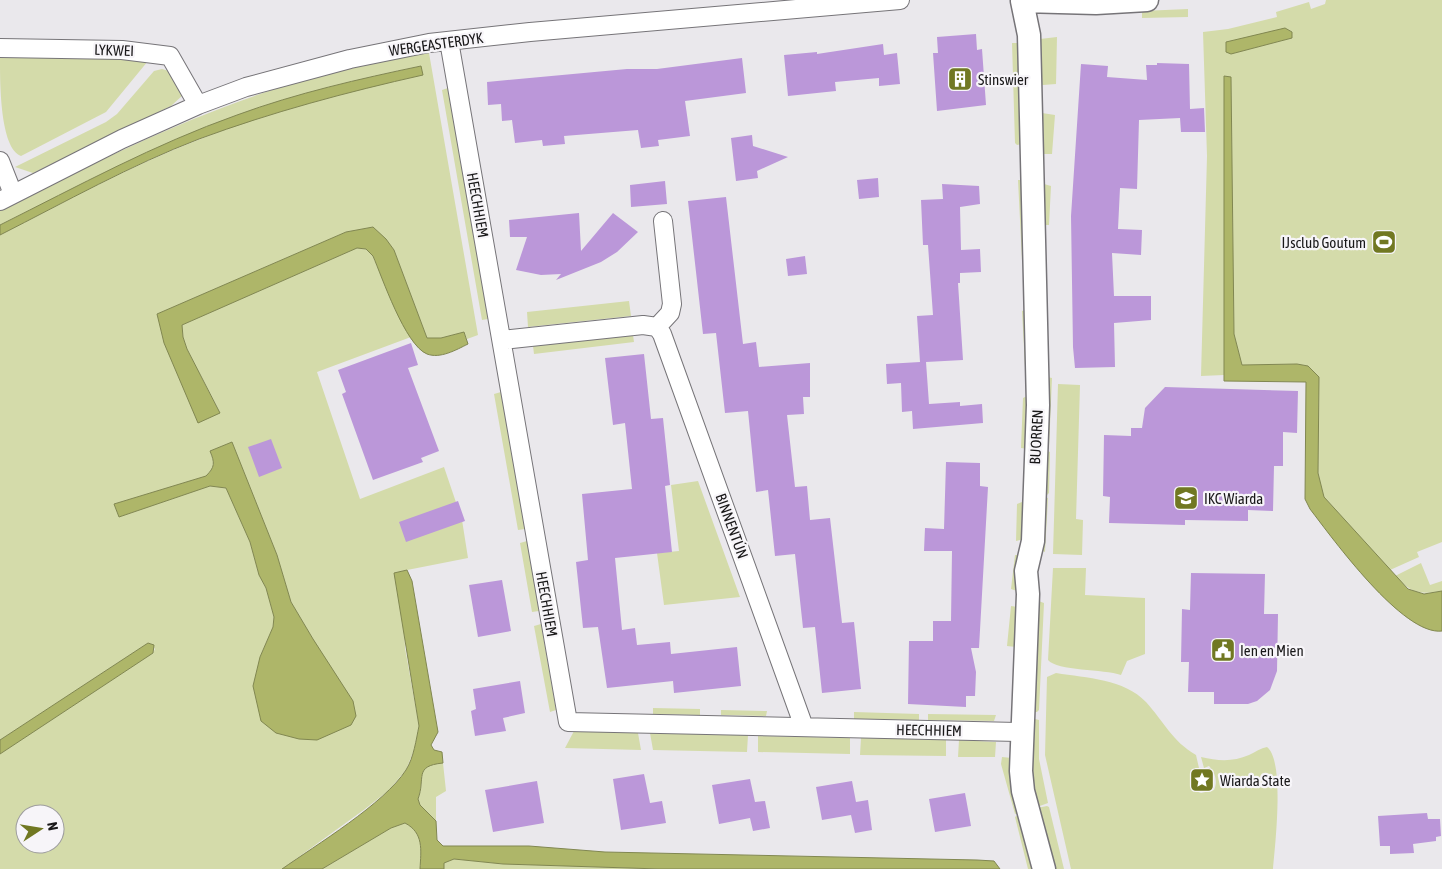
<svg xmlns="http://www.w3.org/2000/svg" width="1442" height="869" viewBox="0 0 1442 869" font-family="'Asap Condensed',sans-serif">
<rect width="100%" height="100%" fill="#eae8ec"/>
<path fill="#d4dbaa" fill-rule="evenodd" d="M1326 0H1442V542L1417 552 1419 557 1390 570 1324 497 1318 473 1319 396 1308 366 1297 364 1242 365 1234 334 1231 78 1224 76V375L1201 376 1207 156 1203 32 1228 29 1277 17 1276 12 1309 2 1311 9 1325 4ZM1285 28 1292 32V38L1231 54Z
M1188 9V17L1142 18V11Z
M1057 37 1056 84 1043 85 1040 84V39Z
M1012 43H1019L1022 144 1017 145 1015 143Z
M429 53 478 335 467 339 464 332 441 338H427L394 250 373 227 346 232 157 314 220 412 187 349 183 337 182 325 357 248 366 249 373 256 397 313 411 337 317 372 360 499 444 467 462 520 468 558 402 571 405 648 419 726 415 747 406 770 388 791 365 809 282 869H0V754L153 653 155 649 150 643H148L0 740V235C65 202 130 166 198 140 271 111 347 92 422 70L420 66C358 79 297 93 237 115 155 144 78 186 0 225V210C143 138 269 76 429 53ZM232 442 277 555 291 602 313 639 260 657 273 627 274 617 266 588 259 575 250 542 226 488 210 486 119 517 114 504 206 476C215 467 215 463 210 451ZM25 814H55V844H25Z
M0 58H112L148 61 106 112 21 156C0 148 0 83 0 58Z
M162 69 169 71 183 95 171 106 33 173 15 167 106 122 117 114 154 71Z
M448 88 488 319 482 320 442 90Z
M1042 113 1055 115 1052 154H1042Z
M1018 180H1022L1024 260H1022Z
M1044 184 1051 186 1049 225H1045Z
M629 301 631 316 528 327 527 312Z
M1025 310 1028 365 1025 366 1022 311Z
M633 335 634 342 534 354 533 346Z
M1047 377 1052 378 1049 449 1044 448Z
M1058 384 1080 385 1076 519 1083 520 1082 555 1053 554Z
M501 392 525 529 518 530 494 394Z
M1029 395 1028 449 1021 448 1023 398Z
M1044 449 1050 452 1049 493 1047 495H1041Z
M698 481 740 597 664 605 657 553 679 551 671 485Z
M1042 496 1048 498 1045 552 1038 549Z
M1022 502 1024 539 1016 541 1017 504Z
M527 541 539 611 532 612 520 543Z
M1015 555H1021L1017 591 1011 589Z
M1421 563 1430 585 1442 581V591C1418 595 1412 593 1395 576Z
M1053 568H1086L1085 595 1145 598V654L1127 661 1121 675C1104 669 1057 671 1048 660Z
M1036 600 1044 603 1039 710 1037 712H1031Z
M1011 606 1019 607 1016 647 1007 646Z
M541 624 556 710 550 712 534 626Z
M1056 673C1087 678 1124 679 1146 702 1164 722 1172 741 1196 755L1199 768 1193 770 1190 776 1193 790 1201 793 1214 790C1218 782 1215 772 1209 766L1204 768 1201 757C1218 761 1233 762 1249 755 1255 752 1261 748 1267 747 1285 761 1275 845 1273 869H1071L1045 755 1047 677Z
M653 708 700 709V715L653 714Z
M721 710 767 711 766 716 721 715Z
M854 712 919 714V720L854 719Z
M928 714 996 715 994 721 928 720Z
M1031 718 1039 720V759L1048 803 1037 807 1030 783Z
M574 731 638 733 641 750 565 748Z
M650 733 748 735 747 752 653 750Z
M758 736 850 738V754L758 752Z
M861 738 946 740V756L860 755Z
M959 740 996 742 995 757H958Z
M1002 757 1012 758 1019 813 1015 814 1001 764Z
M443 763 446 791 436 797V821L420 805 418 799C427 778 412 766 443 763Z
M1047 806 1049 807 1064 869H1052L1037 808Z
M1019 814 1036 869H1028L1015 817Z
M405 823C424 833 421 850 420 869H322L391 828Z
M454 859 503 864 660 869H444V863Z"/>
<path fill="#aeb669" stroke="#818751" d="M1285 28 1292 32V38L1231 54 1226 52V42Z
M421 66 423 75C347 92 272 112 199 139 131 165 65 202 0 235V225C78 186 155 144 237 115 297 93 359 79 421 66Z
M1224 76 1231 77 1234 334 1242 365 1297 364 1308 366 1319 377 1318 473 1324 497 1408 589 1424 594 1442 591V631C1403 636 1333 539 1310 509L1305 499 1306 382 1224 381Z
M373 227 386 239 394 250 427 338H441L464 332 468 344C456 350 440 359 427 354 405 345 382 277 373 256L366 249 357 248 182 325 183 337 187 349 220 413 198 423 164 343 157 314 346 232Z
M232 442 277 555 291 602 313 639 353 701 356 716 351 725 317 740 299 739 276 733 261 721 253 686 260 657 273 627 274 617 266 588 259 575 250 542 226 488 210 486 119 517 114 504 206 476C215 467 215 463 210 451Z
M407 570 412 581 438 732 431 745 434 750 442 752 443 763C413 766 426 778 418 799L420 805 436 821 437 840 443 846H529L605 852 977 860 994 861 1000 869H660L503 864 454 859 444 863V869H420C421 850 424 833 405 823L391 828 322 869H282C316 845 384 804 406 770 414 757 416 740 419 726L394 573Z
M148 643 154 645 153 653 0 754V740Z"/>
<path fill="#bb97d9" d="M976 34 977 50 982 49 986 105 937 111 933 53H938L937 37Z
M883 44 884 55 897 53 900 84 879 86V78L835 82 836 91 788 96 784 55 817 52V54Z
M742 58 746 93 685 101 690 136 658 140 659 146 641 148 638 130 564 136 565 144 543 146 542 140 515 143 512 120 502 121 501 104 488 105 487 82 627 69H657Z
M1157 63 1189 64 1190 109 1204 108 1205 132H1181L1180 118 1139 120 1137 189 1120 188 1118 229 1142 230 1141 255 1112 253 1114 296H1151V320L1114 323 1115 367 1075 368 1073 347 1071 216 1081 64 1108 66 1107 77 1147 80 1146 65H1157Z
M752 135 753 146 788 157 757 171 758 178 736 181 731 138Z
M878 178 879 197 859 199 857 180Z
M665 181 667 204 631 207 630 185Z
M942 184 979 186 980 204 960 207 961 250 980 249 981 272 960 273V283H958L963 360 926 362 929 404 960 402V406L982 404 983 423 913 429 912 411 902 412 901 383 887 384 886 364 920 362 917 316 933 315 928 245H923L921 200 943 199Z
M726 197 743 344 756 342 759 367 810 363V397H803L804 414 787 415 795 487 807 486 810 520 830 518 842 623 854 622 861 689 822 693 815 627 803 628 795 554 775 556 768 490 756 492 748 411 725 413 716 333 703 334 688 201Z
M579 213 581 251 613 213 638 232 617 252 601 262 556 280 561 274 541 275 516 270 527 237H510L509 220Z
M805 256 807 274 788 276 786 259Z
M411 343 418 365 408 368 439 451 421 458 423 462 373 480 342 394 346 392 338 370Z
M644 354 651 419 663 418 670 485 665 486 672 552 615 558 622 630 635 628 637 645 670 642 671 654 737 647 741 686 674 693 673 681 607 688 598 627 583 628 576 562 588 560 582 494 632 489 625 423 613 425 605 358Z
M1165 387 1298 391 1297 433 1283 432V466H1274L1273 511 1248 510V521L1185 520V525L1109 523 1110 497 1103 496 1104 435 1131 436V428H1142L1145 408Z
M271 439 282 468 259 477 248 447Z
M946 462 980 463V486L988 487 979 648H971L976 672 975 696H966V707L908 704 909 641H933V621H951L952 551H924L925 528 944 529Z
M458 501 465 521 406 542 399 522Z
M1191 573 1265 574 1264 614H1278L1277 671 1270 690 1257 701 1248 704H1214V692H1188L1189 662H1181L1182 609 1190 610Z
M502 580 511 631 478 637 469 585Z
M520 681 525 713 503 718 506 731 475 736 471 711 476 709 473 689Z
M644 774 650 803 662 801 666 823 621 830 613 779Z
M750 779 755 802 765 801 770 828 753 831 750 818 719 824 712 785Z
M537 781 544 823 493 832 485 790Z
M852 781 856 802 868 800 872 830 855 833 851 815 822 820 816 787Z
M965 793 971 826 935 832 929 799Z
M1427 813 1428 819H1440L1441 836 1436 837V841L1413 844 1414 853 1390 854V846H1380L1378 816Z"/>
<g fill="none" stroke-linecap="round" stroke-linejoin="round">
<defs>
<path id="minor" d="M449 41 568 722 1021 732
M0 48 122 50 170 56 198 105
M0 161 13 194
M0 201 122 139 198 105 246 87 350 59 429 43 530 32 900 0
M657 327 670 313 672 304 663 221
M502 340 643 325 657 327 662 334 804 727"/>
<path id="tertiary" d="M1044 869 1023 791 1021 771 1028 594 1026 571 1033 541 1038 405 1029 35 1022 1 1096 3 1147 0"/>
</defs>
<use href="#minor" stroke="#767478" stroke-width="20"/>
<use href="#tertiary" stroke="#767478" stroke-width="25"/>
<use href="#minor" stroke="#fff" stroke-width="18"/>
<use href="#tertiary" stroke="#fff" stroke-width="22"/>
</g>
<defs>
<symbol id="building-square" viewBox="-11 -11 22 22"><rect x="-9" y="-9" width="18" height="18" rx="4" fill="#717822" stroke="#f7f5f9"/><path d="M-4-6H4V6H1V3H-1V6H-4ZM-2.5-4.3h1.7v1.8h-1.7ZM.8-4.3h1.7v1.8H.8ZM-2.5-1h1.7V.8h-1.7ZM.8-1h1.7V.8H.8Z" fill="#fff"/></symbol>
<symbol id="stadium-square" viewBox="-11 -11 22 22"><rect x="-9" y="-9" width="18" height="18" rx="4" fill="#717822" stroke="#f7f5f9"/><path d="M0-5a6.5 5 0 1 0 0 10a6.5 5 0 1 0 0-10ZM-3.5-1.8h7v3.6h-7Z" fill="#fff"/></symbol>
<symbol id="school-square" viewBox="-11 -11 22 22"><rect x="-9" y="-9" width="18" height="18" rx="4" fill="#717822" stroke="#f7f5f9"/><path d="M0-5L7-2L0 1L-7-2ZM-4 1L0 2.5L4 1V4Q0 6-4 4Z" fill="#fff"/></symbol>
<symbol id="civic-square" viewBox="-11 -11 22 22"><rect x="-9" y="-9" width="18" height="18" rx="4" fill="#717822" stroke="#f7f5f9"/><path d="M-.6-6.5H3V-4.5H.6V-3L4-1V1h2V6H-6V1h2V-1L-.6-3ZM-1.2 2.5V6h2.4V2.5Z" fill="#fff"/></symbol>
<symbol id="sight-square" viewBox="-11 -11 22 22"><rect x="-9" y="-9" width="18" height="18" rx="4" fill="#717822" stroke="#f7f5f9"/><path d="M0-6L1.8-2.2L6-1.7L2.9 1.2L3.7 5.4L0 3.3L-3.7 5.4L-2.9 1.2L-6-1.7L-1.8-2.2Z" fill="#fff"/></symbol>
</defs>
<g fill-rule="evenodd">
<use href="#building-square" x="946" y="65" width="28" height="28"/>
<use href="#stadium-square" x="1370" y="228" width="28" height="28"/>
<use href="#school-square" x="1172" y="484" width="28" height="28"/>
<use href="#civic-square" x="1209" y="636" width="28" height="28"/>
<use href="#sight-square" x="1188" y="766" width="28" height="28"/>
</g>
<g text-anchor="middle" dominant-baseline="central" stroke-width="4.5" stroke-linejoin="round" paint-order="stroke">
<g font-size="15" fill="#191819" stroke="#f7f5f9">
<text transform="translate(436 44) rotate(-8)">WERGEASTERDYK</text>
<text transform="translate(114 50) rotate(2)">LYKWEI</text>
<text transform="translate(478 205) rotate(80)">HEECHHIEM</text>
<text transform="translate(1036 437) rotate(-87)">BUORREN</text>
<text transform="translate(732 526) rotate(70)">BINNENTÚN</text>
<text transform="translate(547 604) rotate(80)">HEECHHIEM</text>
<text transform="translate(929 730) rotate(1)">HEECHHIEM</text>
</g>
<g font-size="15" fill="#191819" stroke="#f7f5f9" text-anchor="start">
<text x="978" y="79">Stinswier</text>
<text x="1366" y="242" text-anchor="end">IJsclub Goutum</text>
<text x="1204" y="498">IKC Wiarda</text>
<text x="1240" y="650">Ien en Mien</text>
<text x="1220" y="780">Wiarda State</text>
</g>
</g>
<g transform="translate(40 829) rotate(78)"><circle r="24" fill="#f7f5f9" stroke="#9e9d9f"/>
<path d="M0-4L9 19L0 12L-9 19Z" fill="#717822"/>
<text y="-8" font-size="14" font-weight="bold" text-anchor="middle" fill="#191819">N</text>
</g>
</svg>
